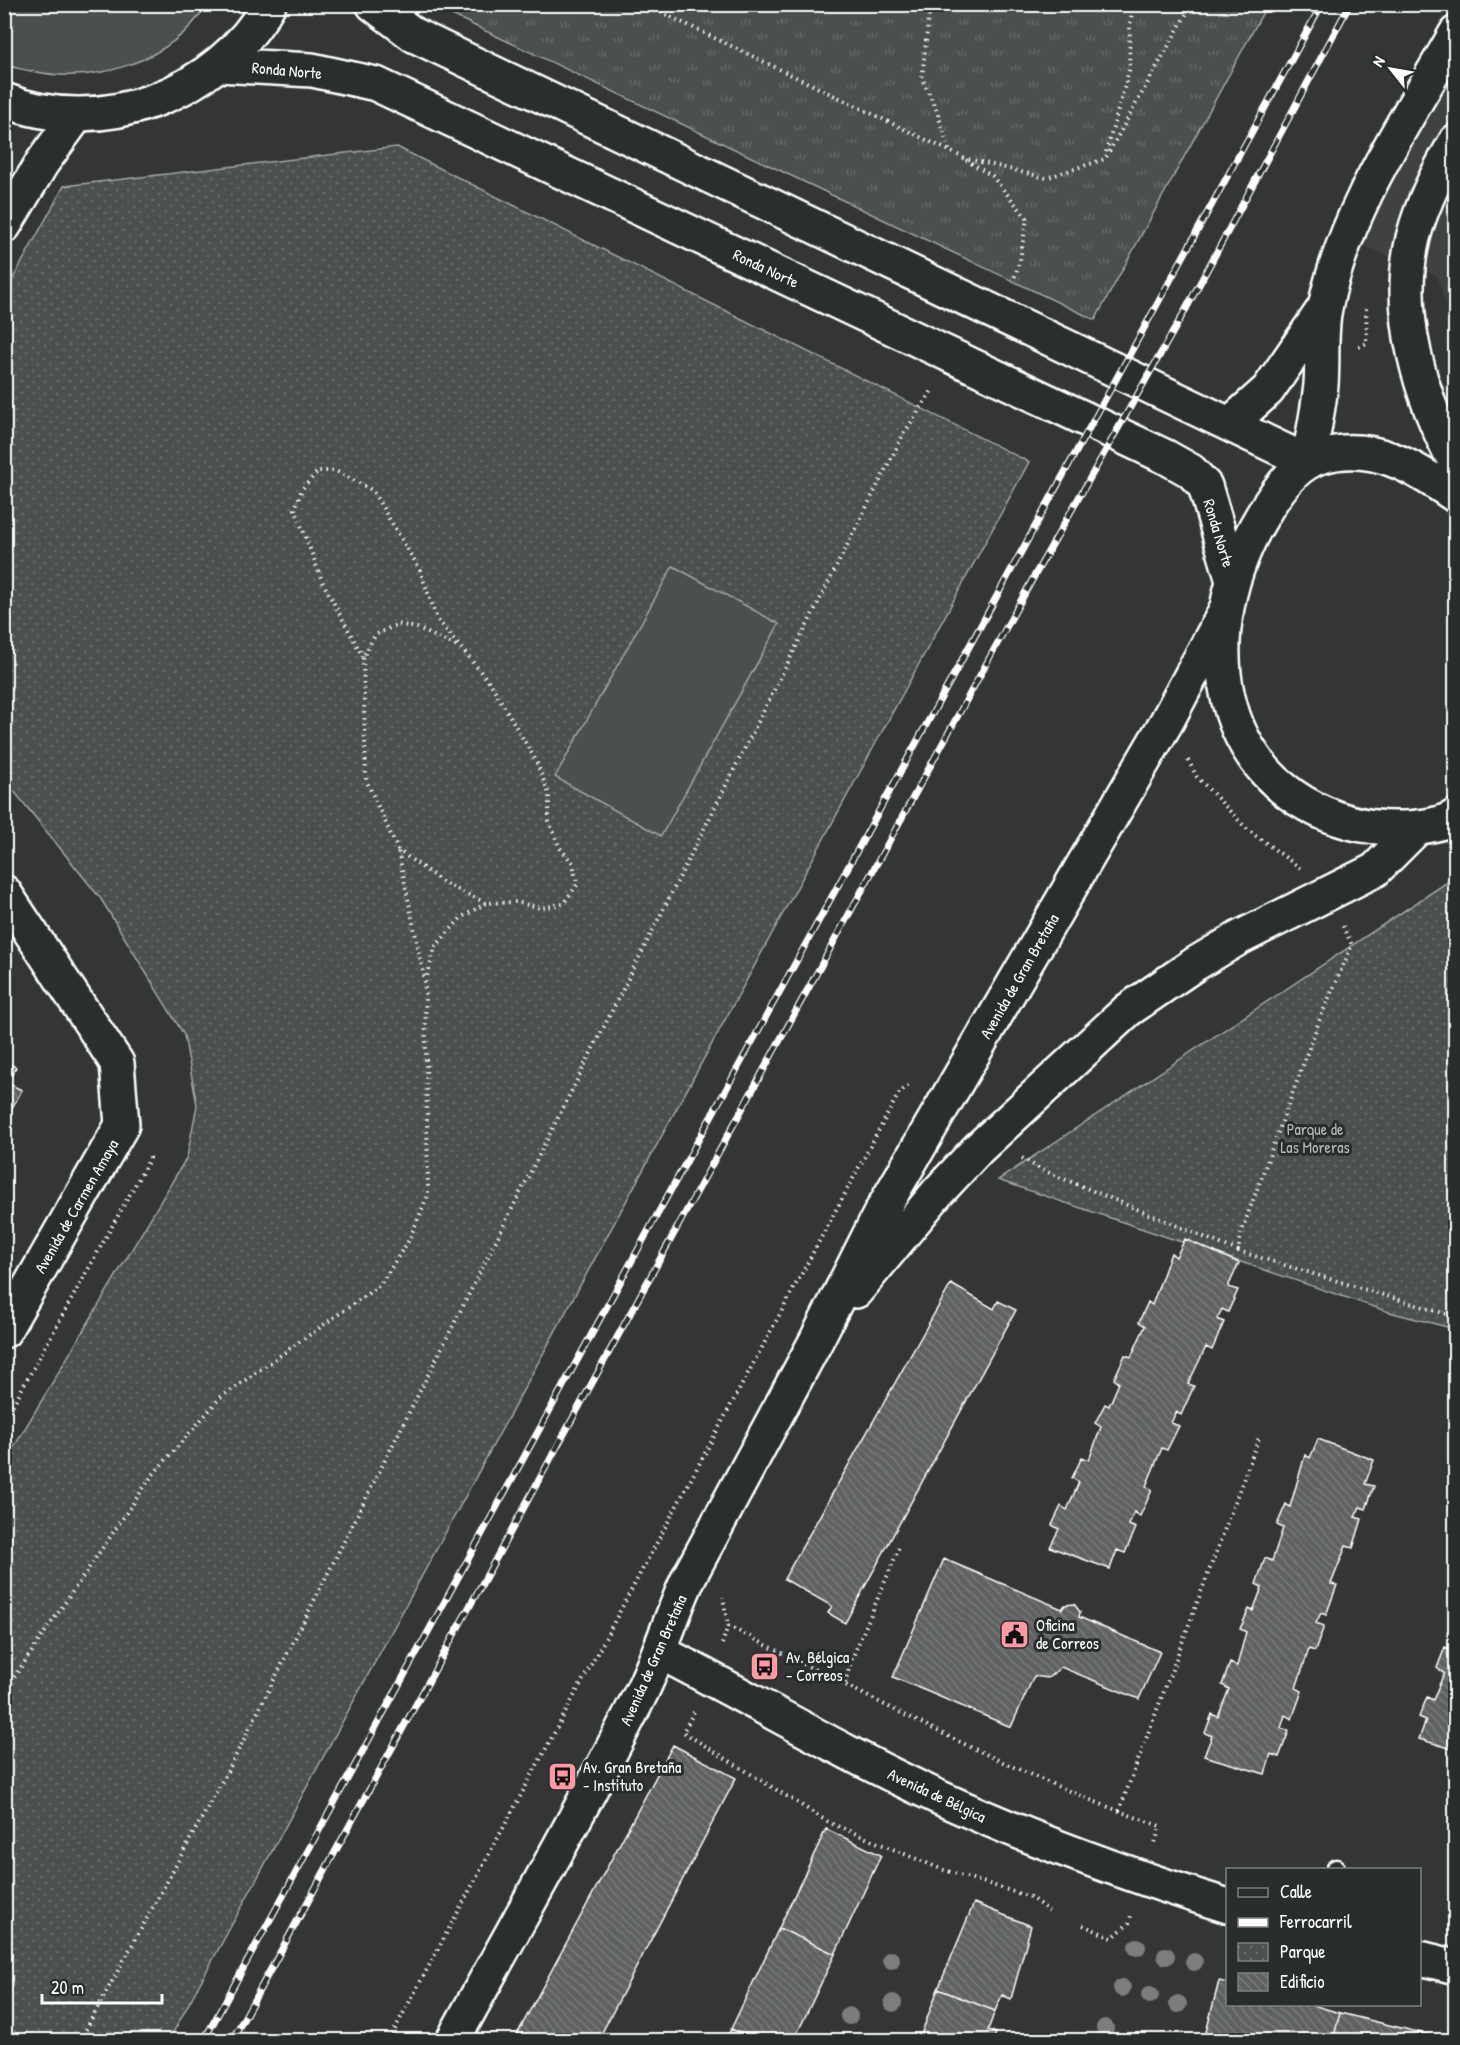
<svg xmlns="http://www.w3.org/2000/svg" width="1460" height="2045" viewBox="0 0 1460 2045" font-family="'Patrick Hand',sans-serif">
<defs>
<pattern id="grass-tufts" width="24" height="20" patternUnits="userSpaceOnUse" patternTransform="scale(1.5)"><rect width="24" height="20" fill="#4c4f50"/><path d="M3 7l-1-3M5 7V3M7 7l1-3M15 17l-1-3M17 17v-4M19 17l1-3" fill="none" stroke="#67696a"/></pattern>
<pattern id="park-dots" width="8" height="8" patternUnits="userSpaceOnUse" patternTransform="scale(1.5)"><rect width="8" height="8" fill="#4c4f50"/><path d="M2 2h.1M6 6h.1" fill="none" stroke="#67696a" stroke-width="1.8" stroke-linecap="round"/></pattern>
<pattern id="building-back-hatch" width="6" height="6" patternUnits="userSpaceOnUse" patternTransform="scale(1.5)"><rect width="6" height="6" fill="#5f6162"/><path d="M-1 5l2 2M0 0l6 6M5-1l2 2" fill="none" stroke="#77797a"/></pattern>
</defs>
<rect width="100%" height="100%" fill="#333536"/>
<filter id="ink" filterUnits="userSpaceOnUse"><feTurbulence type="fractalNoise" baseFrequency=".0167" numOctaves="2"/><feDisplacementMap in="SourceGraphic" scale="12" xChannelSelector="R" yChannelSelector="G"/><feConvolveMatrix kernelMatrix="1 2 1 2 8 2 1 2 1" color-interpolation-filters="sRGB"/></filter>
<g filter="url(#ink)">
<path fill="#404243" d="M1454 5H1455V337L1437 276 1331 232Z"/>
<path fill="url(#grass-tufts)" stroke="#a6a7a8" stroke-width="1.5" d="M431 5 1267 4V5L1095 320Z"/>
<path fill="url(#park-dots)" stroke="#a6a7a8" stroke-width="1.5" d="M397 147 1029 462 169 2040H5V1462L187 1157 197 1105 184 1035 101 899 5 780V293L64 186Z
M1455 877V1329L1389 1312 998 1180Z"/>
<path fill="#4c4f50" stroke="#a6a7a8" stroke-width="1.5" d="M5 4H207V5C170 62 96 85 31 71 22 69 12 68 5 64Z
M673 566 779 624 661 836 555 777Z"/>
<path fill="url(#building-back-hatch)" stroke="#fff" stroke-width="1.5" d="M4 1061 16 1067 7 1083 22 1090 9 1113 4 1110Z
M1185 1239 1239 1263 1228 1287 1238 1290 1228 1312 1222 1309 1217 1319 1224 1322 1212 1350 1206 1347 1188 1384 1194 1386 1181 1415 1176 1412 1171 1423 1179 1426 1167 1450 1162 1448 1146 1486 1152 1490 1140 1516 1134 1512 1129 1525 1136 1528 1125 1553 1117 1550 1110 1569 1050 1547 1059 1529 1052 1525 1061 1506 1067 1510 1079 1482 1072 1478 1082 1457 1089 1460 1101 1427 1095 1423 1105 1404 1109 1406 1119 1383 1114 1379 1125 1355 1131 1357 1145 1326 1139 1322 1148 1302 1152 1305 1171 1253 1176 1257Z
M951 1284 994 1309 998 1301 1016 1310 845 1623 828 1613 832 1606 784 1579Z
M1318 1439 1374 1460 1365 1484 1374 1486 1366 1509 1360 1507 1355 1517 1362 1519 1353 1548 1346 1546 1331 1584 1337 1585 1326 1615 1321 1613 1316 1623 1324 1626 1315 1651 1309 1649 1296 1688 1302 1691 1292 1719 1285 1715 1281 1728 1289 1731 1279 1757 1271 1754 1265 1774 1204 1756 1212 1736 1205 1733 1212 1714 1218 1717 1229 1689 1222 1685 1230 1663 1237 1666 1246 1632 1240 1629 1249 1609 1253 1611 1262 1587 1256 1584 1265 1558 1272 1561 1283 1528 1277 1525 1286 1504 1290 1507 1305 1455 1310 1458Z
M944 1559 1062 1609 1065 1605 1074 1604 1080 1612 1079 1617 1160 1652 1139 1699 1061 1667 1048 1678 1034 1676 1011 1727 893 1677Z
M1456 1637V1750L1419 1739 1426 1720 1419 1717 1427 1697 1433 1700 1444 1673 1437 1668 1445 1647 1452 1650Z
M673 1745 736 1778 598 2040H514Z
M826 1829 881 1855 835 1954 779 1928Z
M974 1903 1031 1926 1011 1999 1002 1995 995 2011 938 1989Z
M779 1928 835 1954 794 2040H756L731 2029Z
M1219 1981 1228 1983V2004H1309L1340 2013 1333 2040H1204Z
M938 1989 995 2011 988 2030 996 2033 993 2040H919Z
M1340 2013 1450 2040H1333Z
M731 2029 756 2040H726Z"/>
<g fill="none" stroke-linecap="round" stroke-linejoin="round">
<defs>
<path id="service" d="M1336 1870V1868"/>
<path id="minor" d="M1456 141C1438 172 1422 203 1413 238 1395 313 1420 397 1456 463
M1308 462C1313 436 1318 411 1321 385 1323 359 1320 333 1325 308 1345 209 1407 120 1456 33
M660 1652C753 1700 843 1753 938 1797 1032 1840 1129 1875 1228 1906
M1420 1958 1456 1967"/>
<path id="tertiary" d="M4 892 117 1063 122 1125 4 1331
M856 1291 937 1193 978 1149 1128 1010 1195 964 1239 938 1375 870 1418 827
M453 2040C515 1926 581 1812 640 1695 659 1657 671 1616 689 1577L816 1341 881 1212 1167 721 1225 612"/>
<path id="secondary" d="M4 226 42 163 77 115"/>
<path id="primary" d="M373 4 414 35 1308 462
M219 65 312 70 376 84 1166 457 1191 471 1205 486 1233 581
M4 100C101 139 219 94 269 4
M1230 424 1268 390 1325 307
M1456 496C1416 468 1373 441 1322 456 1296 463 1275 493 1262 516 1195 627 1208 781 1349 822 1377 830 1430 832 1456 816"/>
</defs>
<use href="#service" stroke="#fff" stroke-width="21"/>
<use href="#minor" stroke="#fff" stroke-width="38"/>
<use href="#tertiary" stroke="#fff" stroke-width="38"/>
<use href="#secondary" stroke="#fff" stroke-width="38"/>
<use href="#primary" stroke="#fff" stroke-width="38"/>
<path stroke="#fff" stroke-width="4" stroke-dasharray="1.5 4.5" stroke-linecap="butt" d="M644 4 964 158 1046 178 1105 159 1192 4
M930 4 922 78 937 111 949 150
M1106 152 1129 71 1130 26 1133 4
M966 160 992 176 1027 218 1020 260 1014 279
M1359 347 1367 343 1366 306
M456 646 417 628 398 624 375 635 363 657 366 780 398 850 444 883 486 903
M363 657 323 583 295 509 302 489 318 471H336L372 490 420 570 437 619 491 684 536 761 549 794V822L560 848 573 863 577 885 563 904 541 908 516 902 486 903 462 917 435 947 426 980
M1188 760 1197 777 1248 830 1300 868
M1343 926 1352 945 1321 1016 1242 1230 1238 1251 1456 1317
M1022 1158 1040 1169 1238 1251
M4 1421 150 1158 148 1155
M728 1626C870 1696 1010 1774 1160 1826L1155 1843
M722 1644 728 1626 723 1597
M845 1683 851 1661 900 1546
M4 1692 151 1477 220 1398 380 1285 409 1240 428 1195 425 981 398 850
M694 1712 683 1732 830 1823 941 1869 1030 1897 1049 1911
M1119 1811 1260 1435
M1083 1925 1112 1938 1129 1923 1132 1912
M80 2040 232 1763 903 435 933 389
M389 2040 899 1093 909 1085"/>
<use href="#service" stroke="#2a2d2e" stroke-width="16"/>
<use href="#minor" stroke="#2a2d2e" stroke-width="33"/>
<use href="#tertiary" stroke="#2a2d2e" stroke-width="33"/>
<use href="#secondary" stroke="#2a2d2e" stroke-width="33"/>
<use href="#primary" stroke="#2a2d2e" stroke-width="33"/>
<defs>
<path id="rail" d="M204 2040 1322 4
M232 2040 1036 573 1186 309 1350 4"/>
</defs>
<use href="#rail" stroke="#fff" stroke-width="7"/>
<use href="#rail" stroke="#2a2d2e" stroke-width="4.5" stroke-dasharray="14" stroke-linecap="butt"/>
</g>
<g fill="#7c7e7e">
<circle cx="1137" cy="1947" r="9"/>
<circle cx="1166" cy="1956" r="9"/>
<circle cx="891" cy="1960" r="9"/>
<circle cx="1194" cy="1962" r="9"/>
<circle cx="1122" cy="1988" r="9"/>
<circle cx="1150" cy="1995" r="9"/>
<circle cx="893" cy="2003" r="9"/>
<circle cx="1178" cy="2004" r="9"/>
<circle cx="849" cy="2016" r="9"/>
<circle cx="1105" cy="2028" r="9"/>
</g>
</g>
<defs>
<symbol id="civic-square" viewBox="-11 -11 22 22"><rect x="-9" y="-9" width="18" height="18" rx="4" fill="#ff9aa2" stroke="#2a2d2e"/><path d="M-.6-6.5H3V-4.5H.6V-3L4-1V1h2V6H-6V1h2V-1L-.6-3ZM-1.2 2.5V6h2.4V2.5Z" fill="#111"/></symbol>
<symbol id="bus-square" viewBox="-11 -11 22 22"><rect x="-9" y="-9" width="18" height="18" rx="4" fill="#ff9aa2" stroke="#2a2d2e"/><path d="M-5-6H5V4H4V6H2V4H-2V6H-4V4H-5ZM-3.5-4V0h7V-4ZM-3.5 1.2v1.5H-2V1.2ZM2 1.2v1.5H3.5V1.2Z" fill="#111"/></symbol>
</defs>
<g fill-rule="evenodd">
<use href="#civic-square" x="998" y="1618" width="33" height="33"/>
<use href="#bus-square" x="748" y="1650" width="33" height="33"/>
<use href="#bus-square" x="546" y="1760" width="33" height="33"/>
</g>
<g text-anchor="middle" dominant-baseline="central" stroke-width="6" stroke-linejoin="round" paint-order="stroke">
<g font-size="16" fill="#fff" stroke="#2a2d2e">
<text transform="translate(287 70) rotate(5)">Ronda Norte</text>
<text transform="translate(766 268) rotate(25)">Ronda Norte</text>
<text transform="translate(1219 533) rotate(73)">Ronda Norte</text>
<text transform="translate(1019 976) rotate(-60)">Avenida de Gran Bretaña</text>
<text transform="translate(76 1206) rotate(-60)">Avenida de Carmen Amaya</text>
<text transform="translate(653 1660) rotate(-66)">Avenida de Gran Bretaña</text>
<text transform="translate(937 1795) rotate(25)">Avenida de Bélgica</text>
</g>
<g font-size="16" fill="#b7b9b9" stroke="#2a2d2e">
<text x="1315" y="1129">Parque de<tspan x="1315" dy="18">Las Moreras</tspan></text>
</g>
<g font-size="16" fill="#fff" stroke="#2a2d2e" text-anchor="start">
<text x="1036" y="1625">Oficina<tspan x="1036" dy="18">de Correos</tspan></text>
<text x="786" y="1657">Av. Bélgica<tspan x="786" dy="18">- Correos</tspan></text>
<text x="583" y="1767">Av. Gran Bretaña<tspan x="583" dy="18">- Instituto</tspan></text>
</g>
</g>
<rect width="1460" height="2045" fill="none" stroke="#2a2d2e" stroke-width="24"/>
<rect x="12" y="12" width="1436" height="2021" fill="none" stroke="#fff" stroke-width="2" filter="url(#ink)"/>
<rect x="1226" y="1868" width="195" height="138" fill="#2a2d2e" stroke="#7f8182" stroke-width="1.5"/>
<rect x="1238" y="1888" width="30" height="9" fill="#2a2d2e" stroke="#7f8182" stroke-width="1.5"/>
<text x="1280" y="1898" font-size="18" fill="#ffffff">Calle</text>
<rect x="1238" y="1918" width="30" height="9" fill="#ffffff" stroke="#7f8182" stroke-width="1.5"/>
<text x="1280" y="1928" font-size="18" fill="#ffffff">Ferrocarril</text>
<rect x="1238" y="1943" width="30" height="18" fill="url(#park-dots)" stroke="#7f8182" stroke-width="1.5"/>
<text x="1280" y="1958" font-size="18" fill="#ffffff">Parque</text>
<rect x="1238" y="1973" width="30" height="18" fill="url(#building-back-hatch)" stroke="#7f8182" stroke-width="1.5"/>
<text x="1280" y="1988" font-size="18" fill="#ffffff">Edificio</text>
<g transform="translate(1391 69) rotate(301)" stroke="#2a2d2e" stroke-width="4.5" paint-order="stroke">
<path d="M0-4.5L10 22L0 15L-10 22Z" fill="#ffffff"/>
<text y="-9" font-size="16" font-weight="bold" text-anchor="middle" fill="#ffffff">N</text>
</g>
<path d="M42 1994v9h120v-9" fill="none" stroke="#ffffff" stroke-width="3"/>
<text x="51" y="1994" font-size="18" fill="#ffffff" stroke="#2a2d2e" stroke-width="4.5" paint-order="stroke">20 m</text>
</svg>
